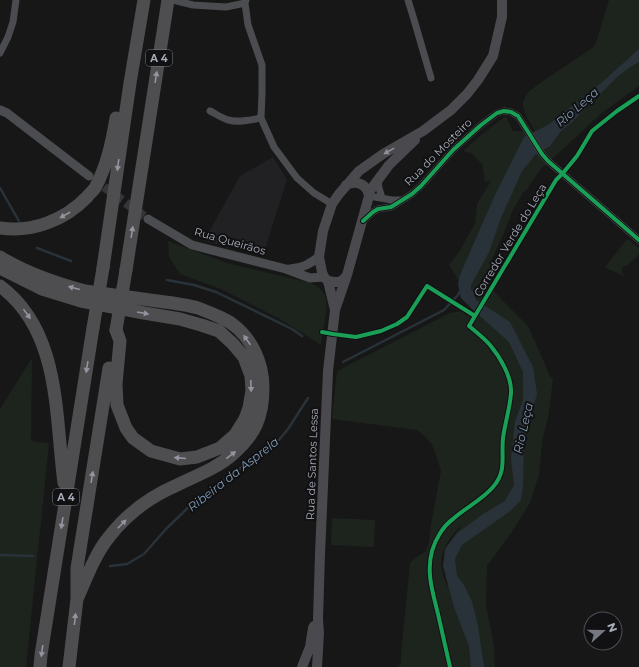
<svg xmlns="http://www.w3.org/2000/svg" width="639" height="667" viewBox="0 0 639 667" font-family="Montserrat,sans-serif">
<rect width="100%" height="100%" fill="#171717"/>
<path fill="#212123" d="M273 157 287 180 263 255 204 241 240 176Z"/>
<path fill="#1d241e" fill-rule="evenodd" d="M609 0H639V86L603 112 540 170 525 192 524 191 513 210 503 235 492 259 488 284 503 301 528 326 551 378H553L549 413 542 442 539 475 530 503 511 533 487 566 486 605 494 646 495 667H397L401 664V655L410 563 415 558 426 551 429 543 431 524 441 471 437 458 432 445 424 435 417 430 332 419 337 371 450 313 461 311 468 316H477L472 309 456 276 449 265 459 252 475 224 477 204 491 181H485L482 164 471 153 463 151 481 135 506 116 513 131 532 132 535 131 527 118 523 107V102L528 92 543 81 592 48 596 43ZM463 525 457 532 451 559 447 587C445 580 442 572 441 565 440 552 452 532 463 525Z
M627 239 639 248V254L627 266H624L622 268V272L625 277 605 267Z
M168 241 227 263 311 283C329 291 328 304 325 320 324 328 322 337 321 345L280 319 221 289 180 274 169 257Z
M32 358 31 441 49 443 26 667H0V409Z
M332 518 375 520 374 547 331 545Z"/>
<path fill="#2a3239" d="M639 49V62L630 67 616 78 571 123 561 131 550 146 536 154 522 171 501 218 489 252 471 285V290L474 291V295L476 300 510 322 533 367 537 394 527 428 524 443 523 485 521 500 509 512 462 545 455 559 457 576 464 585 472 602 478 626 484 667H471L469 646 454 607 443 566 445 549 456 534 483 514 505 501 514 485 511 458 515 422 523 400V372L509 342 471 308 461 298 458 285 460 275 495 195 524 137 548 125 600 84Z"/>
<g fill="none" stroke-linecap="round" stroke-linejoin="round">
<path stroke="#2a3239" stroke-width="2.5" d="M0 188 19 221
M37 248 71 261
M167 280 194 285 216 292 292 329 302 336
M343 362 444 310 458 295 461 289
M0 555 33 556
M110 566 127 564 144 554 166 529 195 501 278 441 288 429 308 398"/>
<path stroke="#343537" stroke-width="9" stroke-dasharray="9 4.5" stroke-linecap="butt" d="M93 179 148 219"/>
<path stroke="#4b4c50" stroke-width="7" d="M173 0 193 5 226 7 245 3
M246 0 245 3 248 25 262 65V93L261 118 274 147 297 178 314 193 332 204
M408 0 415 23 431 78
M0 53 8 37 13 22 16 0
M210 111C216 114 222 118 228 120 239 123 250 120 261 118
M378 180 379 188 382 198
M369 196 392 200H402
M363 221 373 212 378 209 391 207 412 194 421 186 453 150 481 125 497 113 504 111 511 112 518 116 542 154 548 161 639 240"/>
<path stroke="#4b4c50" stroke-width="9" d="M0 110 7 113 89 176
M148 219 192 245 286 269 310 278 324 277
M290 269C303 268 309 264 319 257"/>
<path stroke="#4a4a4e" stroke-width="10" d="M369 192 389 165 415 140
M347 275 344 279 339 282H334L328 281 324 277 322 272 319 257 323 231 332 204 339 194 359 171 383 154 423 131 451 110 467 94 478 80 493 56 502 17V0
M328 281 335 310
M302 667 310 647 313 628 314 626
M317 667 319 633 318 619 320 554 328 371 335 310 347 275 369 196C367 184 357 180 346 185"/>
<path stroke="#4e4e51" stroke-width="13" d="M0 228C32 233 65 220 87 197 89 194 93 191 95 188 107 166 112 142 116 118
M0 257C26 273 55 283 85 291 107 294 128 297 150 300 165 302 184 304 198 308 208 312 222 317 231 323 252 338 263 363 263 388 263 417 255 435 233 454 216 469 195 476 175 486 150 497 126 515 109 537 95 554 86 579 77 599
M0 268 42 289 81 301 144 313 180 319 201 325 219 331 233 344 244 357 251 376 252 390 249 408 245 419 235 435 220 448 197 457 180 459 151 451 133 438 126 428 117 405 116 384 120 341 116 330
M103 268 130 83 144 0
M126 270 168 0
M0 286C61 331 55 416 64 483
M40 667 41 655 93 328
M69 667 77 599V568L109 368"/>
<path stroke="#4e4e51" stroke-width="13" d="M93 328 103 268
M116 330 126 270"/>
<defs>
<path id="cycleway" d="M363 221 373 212 378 209 391 207 412 194 421 186 453 150 481 125 497 113 504 111 511 112 518 116 542 154 548 161 639 240
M322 332 333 334 356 337 381 331 397 324 407 317 427 286 475 316
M450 667C446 649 442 632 438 614 433 593 426 573 432 551 435 540 443 526 453 519 465 508 482 500 493 487 507 471 501 457 503 438 505 423 510 408 511 393 512 377 500 357 490 345 484 338 476 332 469 326L556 180 563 173 577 156 592 131 617 111 639 96"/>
</defs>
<use href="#cycleway" stroke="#111113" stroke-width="6"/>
<use href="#cycleway" stroke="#1a9f57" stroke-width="4"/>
</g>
<defs><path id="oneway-solid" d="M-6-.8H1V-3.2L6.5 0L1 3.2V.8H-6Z"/></defs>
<g fill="#92959e">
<use href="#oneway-solid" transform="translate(156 77) rotate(-81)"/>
<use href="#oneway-solid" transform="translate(118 165) rotate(98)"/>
<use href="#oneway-solid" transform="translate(65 215) rotate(151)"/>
<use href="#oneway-solid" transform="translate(132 232) rotate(-81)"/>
<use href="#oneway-solid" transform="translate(74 288) rotate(-165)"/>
<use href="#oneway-solid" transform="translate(143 313) rotate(10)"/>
<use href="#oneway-solid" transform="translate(27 314) rotate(54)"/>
<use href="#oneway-solid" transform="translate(247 340) rotate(-126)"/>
<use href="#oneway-solid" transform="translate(87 367) rotate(99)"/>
<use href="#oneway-solid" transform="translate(251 386) rotate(88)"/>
<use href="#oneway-solid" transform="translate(231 455) rotate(-38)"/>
<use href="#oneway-solid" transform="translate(180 458) rotate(-175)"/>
<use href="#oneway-solid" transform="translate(92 477) rotate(-81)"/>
<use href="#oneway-solid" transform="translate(62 523) rotate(99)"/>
<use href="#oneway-solid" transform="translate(122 524) rotate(-45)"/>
<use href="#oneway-solid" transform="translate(75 619) rotate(-84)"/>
<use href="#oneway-solid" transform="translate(42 651) rotate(98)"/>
</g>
<use fill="#8c8f98" href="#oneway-solid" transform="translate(389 151) rotate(151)"/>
<g text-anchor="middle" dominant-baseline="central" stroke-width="4" stroke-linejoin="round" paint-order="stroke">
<g fill="#111113" stroke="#7b7e86" stroke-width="1">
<rect x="146" y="50" width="26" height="16" rx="3"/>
<rect x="53" y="489" width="26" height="16" rx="3"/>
</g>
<g font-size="10" font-weight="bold" fill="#a8adb8">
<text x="159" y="58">A 4</text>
<text x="66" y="497">A 4</text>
</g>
<g font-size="11" fill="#a8adb8" stroke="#111113">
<text transform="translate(438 152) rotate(-45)">Rua do Mosteiro</text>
<text transform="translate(510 240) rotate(-59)">Corredor Verde do Leça</text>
<text transform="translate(230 241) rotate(16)">Rua Queirãos</text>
<text transform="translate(312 464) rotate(-88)">Rua de Santos Lessa</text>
</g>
<g font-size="12" font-style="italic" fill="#7f9bb3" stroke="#111113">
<text transform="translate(577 107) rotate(-41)">Rio Leça</text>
<text transform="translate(523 428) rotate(-77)">Rio Leça</text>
<text transform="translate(233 474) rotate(-38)">Ribeira da Asprela</text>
</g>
</g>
<g transform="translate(603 631) rotate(69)"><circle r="19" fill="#111113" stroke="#4d4f55"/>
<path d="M0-3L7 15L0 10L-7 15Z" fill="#757880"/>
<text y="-6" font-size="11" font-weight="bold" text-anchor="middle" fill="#a8adb8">N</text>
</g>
</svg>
